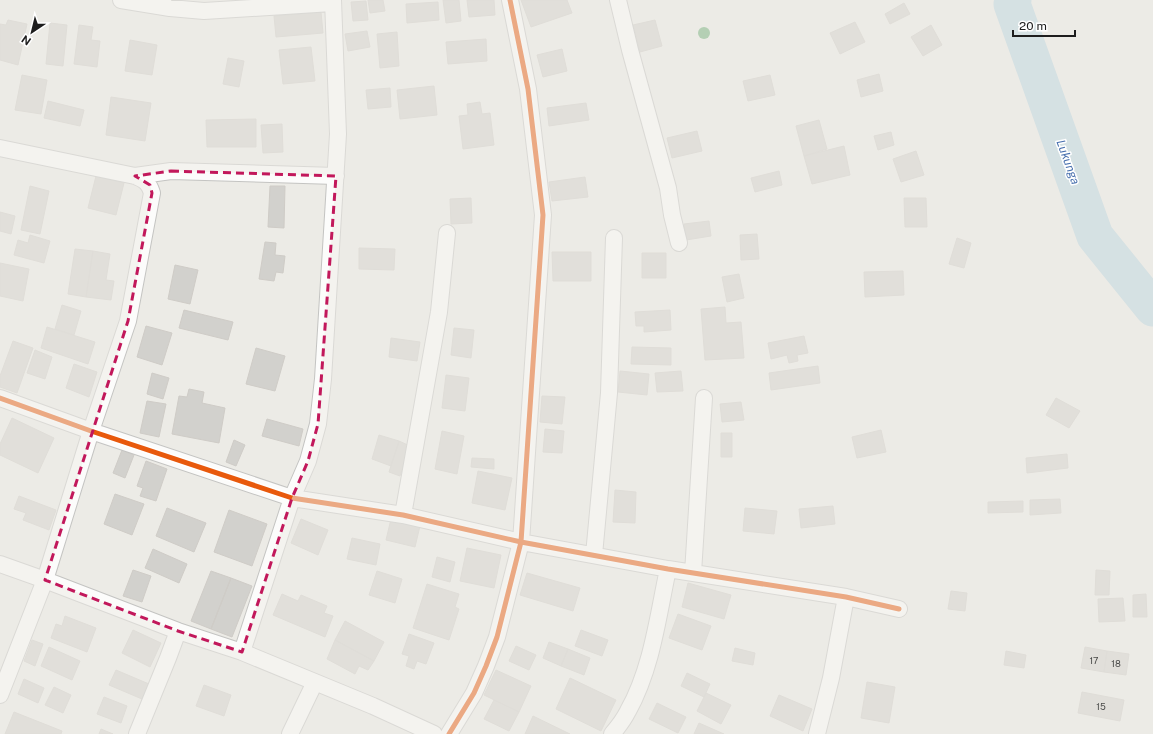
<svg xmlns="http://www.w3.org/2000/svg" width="1153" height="734" viewBox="0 0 1153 734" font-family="'Public Sans',sans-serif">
<rect width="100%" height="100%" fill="#ecebe6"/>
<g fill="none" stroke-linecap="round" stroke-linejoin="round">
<path stroke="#b8d4e0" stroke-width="37" d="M1013 0 1012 4 1095 236 1153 308"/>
</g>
<path fill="#d2d1cd" stroke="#cfccc7" d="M368 0H383L385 11 370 13Z
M443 0H459L461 21 446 23Z
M467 0H494L495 15 469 17Z
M521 0H567L572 13 531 27Z
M366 1 368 20 353 21 351 2Z
M438 2 439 20 407 23 406 4Z
M904 3 910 14 890 24 885 14Z
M321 12 323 33 276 37 274 16Z
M8 20 27 24 18 65 0 60V24L6 25Z
M655 20 662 46 640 52 633 25Z
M855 22 865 42 840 54 830 33Z
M50 23 67 25 63 66 46 64Z
M79 25 93 27 91 40 100 41 97 67 74 64Z
M931 25 942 45 923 56 911 37Z
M367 31 370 47 348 51 345 34Z
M397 32 399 66 380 68 377 34Z
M486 39 487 61 448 64 446 42Z
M130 40 157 45 152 75 125 71Z
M311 47 315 81 283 84 279 50Z
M562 49 567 71 543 77 537 55Z
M228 58 244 61 239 87 223 84Z
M879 74 883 91 861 97 857 80Z
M22 75 47 80 41 114 15 110Z
M770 75 775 95 748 101 743 81Z
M434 86 437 115 400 119 397 90Z
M390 88 391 107 368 109 366 90Z
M111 97 151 103 145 141 106 135Z
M48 101 84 110 80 126 44 118Z
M480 102 482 114 490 113 494 145 463 149 459 116 468 115 467 104Z
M586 103 589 120 549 126 547 108Z
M256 119V147H207L206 120Z
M819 120 827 149 804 156 796 126Z
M282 124 283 152 263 153 261 125Z
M697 131 702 151 672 158 667 138Z
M891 132 894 145 878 150 874 136Z
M844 146 850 175 812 184 804 156Z
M916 151 924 175 901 182 893 159Z
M779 171 782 185 755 192 751 178Z
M96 176 124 183 116 215 88 208Z
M585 177 588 197 552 201 549 182Z
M30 186 49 191 40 234 21 230Z
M270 186H285L284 228 268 227Z
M471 198 472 223 451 224 450 199Z
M904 198H926L927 227H905Z
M0 212 15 216 11 234 0 231Z
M709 221 711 236 686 240 684 224Z
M757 234 759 259 741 260 740 235Z
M30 235 50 241 44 263 14 255 18 240 28 243Z
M957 238 971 243 964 268 949 264Z
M265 242 276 243 275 255 285 256 283 273 276 272 274 281 259 279Z
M359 248 395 249 394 270 359 269Z
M75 249 93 251 86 297 68 294Z
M93 251 110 254 106 280 114 281 111 300 86 297Z
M552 252H591V281H553Z
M642 253H666V278H642Z
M0 263 29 269 23 301 0 296Z
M175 265 198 270 190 304 168 299Z
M903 271 904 295 865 297 864 272Z
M739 274 744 298 727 302 722 277Z
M62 305 81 311 74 335 55 329Z
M725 307 726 323 741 322 744 358 705 360 701 309Z
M184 310 233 322 228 340 179 328Z
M670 310 671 330 644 332V326H636L635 312Z
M146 326 172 333 162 365 137 357Z
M47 327 95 342 88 364 41 348Z
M454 328 474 330 471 358 451 355Z
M804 336 808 353 797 355 798 361 789 363 787 355 771 359 768 343Z
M391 338 420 342 417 361 389 357Z
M13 341 33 348 17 393 0 387V376Z
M632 347 671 348V365L631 364Z
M256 348 285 356 275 391 246 384Z
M35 350 52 357 45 379 27 373Z
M74 364 97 372 89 397 66 388Z
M818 366 820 383 771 390 769 373Z
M620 371 649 374 647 395 618 392Z
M681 371 683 391 657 392 655 373Z
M152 373 169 378 163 399 147 394Z
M446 375 469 378 465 411 442 408Z
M189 389 204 392 202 403 225 408 219 443 172 434 179 396 187 397Z
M542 396 565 397 562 424 540 422Z
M1056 398 1080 411 1069 428 1046 415Z
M147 401 166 404 159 437 140 433Z
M741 402 744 420 722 422 720 404Z
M12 418 54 438 38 473 0 455V444Z
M267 419 303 429 299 446 262 436Z
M545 429 564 431 562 453 543 452Z
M881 430 886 452 857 458 852 437Z
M442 431 464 436 457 474 435 469Z
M721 433H732V457H721Z
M379 435 399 441 391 466 372 459Z
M234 440 245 445 236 466 226 462Z
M399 441 410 446 400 476 389 472Z
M122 450 134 455 125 478 113 473Z
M1067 454 1068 468 1027 473 1026 458Z
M472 458 494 459V469L471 467Z
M146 461 167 469 156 501 140 496 143 488 137 486Z
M478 471 512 478 505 510 472 503Z
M615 490 636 492 635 523 613 522Z
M115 494 144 504 132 535 104 524Z
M19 496 56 510 49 530 23 520 26 513 14 509Z
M1060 499 1061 513 1030 515V500Z
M1023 501V512L988 513V502Z
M833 506 835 524 801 528 799 509Z
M167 508 206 523 194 552 156 536Z
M745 508 777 511 774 534 743 531Z
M229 510 267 524 252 566 214 552Z
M301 519 328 530 318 555 291 543Z
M391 519 420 526 415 547 386 540Z
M352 538 380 544 376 565 347 559Z
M467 548 501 555 494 588 460 581Z
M153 549 187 564 179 583 145 568Z
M437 557 455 562 450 582 432 577Z
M133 570 151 576 142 602 123 596Z
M1096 570 1110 571 1109 595H1095Z
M211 571 231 578 211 629 191 621Z
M377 571 402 579 395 603 369 595Z
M527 573 580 588 573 611 520 595Z
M231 578 252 586 232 637 211 629Z
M688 583 731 595 724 619 682 607Z
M427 584 459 594 455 607 459 609 449 640 413 628Z
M951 591 967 593 965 611 948 609Z
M282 594 298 601 301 595 327 606 324 613 333 616 325 637 273 615Z
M1146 594 1147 617H1133V595Z
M1123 598 1125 621 1099 622 1098 599Z
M678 614 711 626 702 650 669 638Z
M65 616 96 628 87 652 51 638 56 624 62 626Z
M345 621 384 642 374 661 335 640Z
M133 630 161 643 150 667 122 653Z
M581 630 608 640 602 656 575 646Z
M409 634 434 643 426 664 417 661 414 669 406 666 409 656 402 654Z
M32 640 43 644 35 666 24 661Z
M335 640 374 661 368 670 359 666 355 674 327 659Z
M549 642 568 649 561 666 543 658Z
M516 646 536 655 529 670 509 661Z
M49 647 80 661 72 680 41 666Z
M1085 647 1107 651 1104 672 1081 668Z
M735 648 755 653 753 665 732 661Z
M568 649 590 658 584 675 561 666Z
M1006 651 1026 655 1024 668 1004 665Z
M1107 651 1129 654 1126 675 1104 672Z
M116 670 149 684 142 699 109 685Z
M496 670 531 686 519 712 484 695Z
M687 673 710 684 704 697 681 686Z
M570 678 616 700 601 731 556 709Z
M24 679 44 688 38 703 18 694Z
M867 682 895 687 889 723 861 718Z
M204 685 231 695 224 716 196 706Z
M54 687 71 695 63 713 45 705Z
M1082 692 1124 700 1120 721 1078 713Z
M706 693 731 705 721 724 697 711Z
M779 695 812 709 803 731 770 716Z
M104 697 127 706 121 723 97 714Z
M494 700 519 712 509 731 484 719Z
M657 703 686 717 678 733 649 719Z
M14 712 62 731 61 734H5Z
M533 716 570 734H525Z
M699 723 724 734H694Z
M101 729 113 734H99Z"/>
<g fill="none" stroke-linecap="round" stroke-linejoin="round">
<defs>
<path id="street" d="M121 0 170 8 204 11 332 3
M618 0 630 50 668 188 672 215 679 243
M0 148 135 176C145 180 149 183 152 193L128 321 91 431 45 580 0 695
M135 176 171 171 336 176
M0 398 91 431 292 498 403 515 521 542 668 569 846 597 899 609
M403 515 439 312 447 233
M594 555 609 393 614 238
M0 564 45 580 178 631 242 652 373 706 434 734
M693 573 704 398
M242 652 292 498 308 461 318 424 323 379 338 134 333 0
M137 734 168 658 178 631
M290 734 315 682
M449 734 474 693 486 666 497 637 521 542 543 215 528 89 510 0
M612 734C618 727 624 719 628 711 652 668 658 616 668 569
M817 734 831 678 846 597"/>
</defs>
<use href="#street" stroke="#c4c4c2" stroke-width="18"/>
<use href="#street" stroke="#fcfcfb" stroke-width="16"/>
<defs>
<path id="cycleway" d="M0 398 91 431 292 498 403 515 521 542 668 569 846 597 899 609
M449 734 474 693 486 666 497 637 521 542 543 215 528 89 510 0"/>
</defs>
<use href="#cycleway" stroke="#fff" stroke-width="8"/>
<use href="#cycleway" stroke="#e8590c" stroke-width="5"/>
</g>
<circle fill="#6fae79" cx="704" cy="33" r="6"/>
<path d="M0 0H1153V734H0ZM171 171 336 176 318 424 308 461 292 498 242 652 178 631 45 580 128 321 152 193 150 185 135 176Z" fill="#ecebe6" fill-opacity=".55" fill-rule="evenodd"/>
<path fill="none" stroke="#c2185b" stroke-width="3" stroke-dasharray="8 5" stroke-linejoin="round" d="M171 171 336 176 318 424 308 461 292 498 242 652 178 631 45 580 128 321 152 193 150 185 135 176Z"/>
<g text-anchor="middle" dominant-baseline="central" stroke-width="3" stroke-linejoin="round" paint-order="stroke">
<g font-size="9" fill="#4a4a49">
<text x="1094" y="660">17</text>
<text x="1116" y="663">18</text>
<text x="1101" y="706">15</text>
</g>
<g font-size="12" font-style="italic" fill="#4870ae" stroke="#fff">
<text transform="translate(1068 162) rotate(70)">Lukunga</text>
</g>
</g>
<g transform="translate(32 32) rotate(215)" stroke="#ffffff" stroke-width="3" paint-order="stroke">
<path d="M0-3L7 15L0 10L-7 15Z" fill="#1d1d1d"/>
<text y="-6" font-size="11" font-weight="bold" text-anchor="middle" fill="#1d1d1d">N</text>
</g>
<path d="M1013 30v6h62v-6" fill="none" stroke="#1d1d1d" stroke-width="2"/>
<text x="1019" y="30" font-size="12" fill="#1d1d1d" stroke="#ffffff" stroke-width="3" paint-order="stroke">20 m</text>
</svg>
